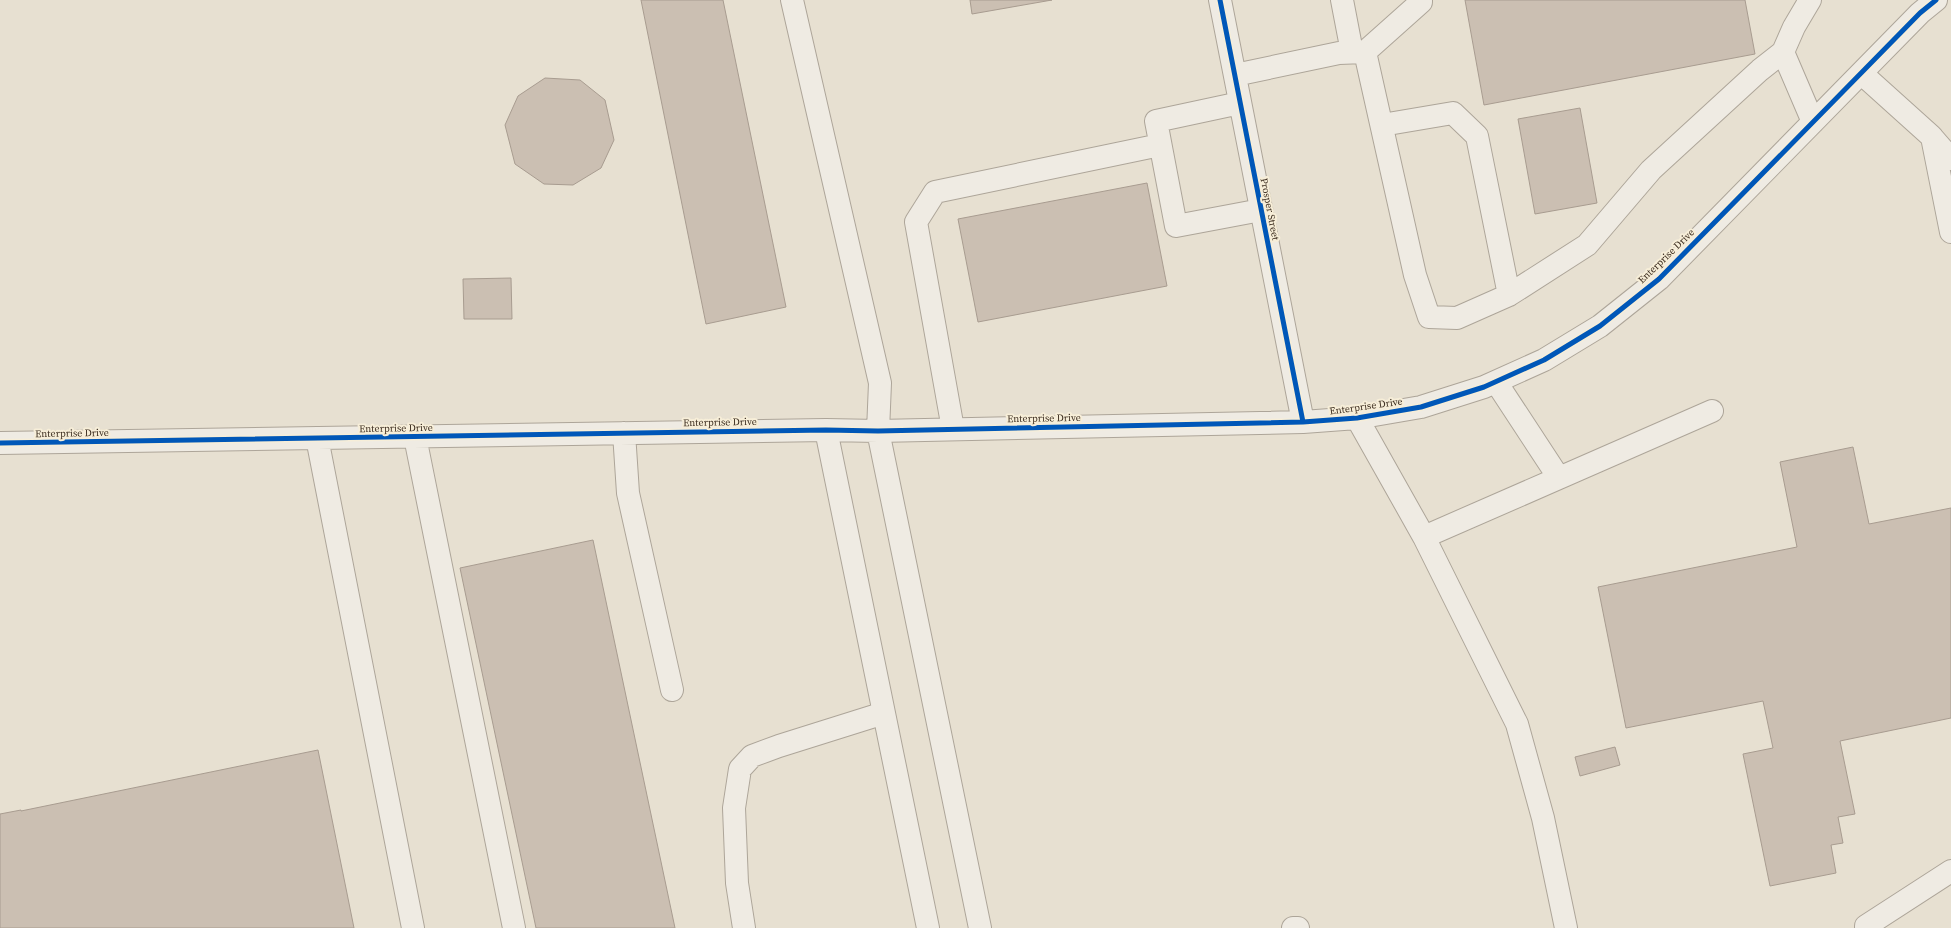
<svg xmlns="http://www.w3.org/2000/svg" width="1951" height="928" viewBox="0 0 1951 928" font-family="'Source Serif 4',serif">
<rect width="100%" height="100%" fill="#e7e0d1"/>
<path fill="#cbbfb2" stroke="#a89c90" d="M641 0H723L786 307 706 324Z
M970 0H1052L972 14Z
M1465 0H1745L1755 54 1484 105Z
M545 78 580 80 605 100 614 140 601 168 573 185 544 184 515 164 505 125 518 96Z
M1580 108 1597 203 1535 214 1518 119Z
M1147 183 1167 286 978 322 958 219Z
M511 278 512 319H464L463 279Z
M1853 447 1869 524 1951 508V718L1840 741 1855 814 1838 817 1843 843 1831 845 1836 873 1770 886 1743 754 1773 748 1763 701 1626 728 1598 587 1797 547 1780 462Z
M593 540 675 928H536L460 568Z
M1615 747 1620 765 1580 776 1575 757Z
M318 750 354 928H0V814L21 810V811Z"/>
<g fill="none" stroke-linecap="round" stroke-linejoin="round">
<defs>
<path id="minor" d="M792 0 880 383 878 431 980 928
M1220 0 1303 422
M1342 0 1352 52
M1810 0 1794 27 1783 52 1813 122
M1365 52 1421 2V0
M1861 73 1931 136 1951 159
M1235 75 1339 53 1365 52 1415 275 1429 317 1457 318 1509 295 1587 245 1651 170 1760 70 1783 52
M1240 103 1156 121 1176 226 1261 210
M1382 125 1453 113 1477 136 1509 295
M1932 137 1951 232
M1357 418 1424 537 1517 724 1543 818 1566 928
M953 429 916 222 935 192 1160 145
M826 430 928 928
M624 433 628 493 672 690
M415 437 514 928
M317 438 413 928
M0 443 826 430 878 431 1303 422 1357 418 1421 407 1484 387 1544 360 1600 326 1659 279 1920 13 1936 0
M1559 478 1712 411
M1424 537 1559 478 1496 382
M744 928 737 883 734 808 740 769 752 756 779 746 884 713
M1293 928H1298
M1866 928V926L1951 871"/>
</defs>
<use href="#minor" stroke="#ada599" stroke-width="24"/>
<use href="#minor" stroke="#efebe3" stroke-width="22"/>
<defs>
<path id="cycleway" d="M1220 0 1303 422
M0 443 826 430 878 431 1303 422 1357 418 1421 407 1484 387 1544 360 1600 326 1659 279 1920 13 1936 0"/>
</defs>
<use href="#cycleway" stroke="#f7eed8" stroke-width="8"/>
<use href="#cycleway" stroke="#0057b8" stroke-width="5"/>
</g>
<g text-anchor="middle" dominant-baseline="central" stroke-width="4" stroke-linejoin="round" paint-order="stroke">
<g font-size="10" fill="#3d2e20" stroke="#f7eed8">
<text transform="translate(1270 209) rotate(79)">Prosper Street</text>
<text transform="translate(1666 256) rotate(-44)">Enterprise Drive</text>
<text transform="translate(1366 406) rotate(-8)">Enterprise Drive</text>
<text transform="translate(1044 418) rotate(-1)">Enterprise Drive</text>
<text transform="translate(720 422) rotate(-1)">Enterprise Drive</text>
<text transform="translate(396 428) rotate(-1)">Enterprise Drive</text>
<text transform="translate(72 433) rotate(-1)">Enterprise Drive</text>
</g>
</g>
</svg>
